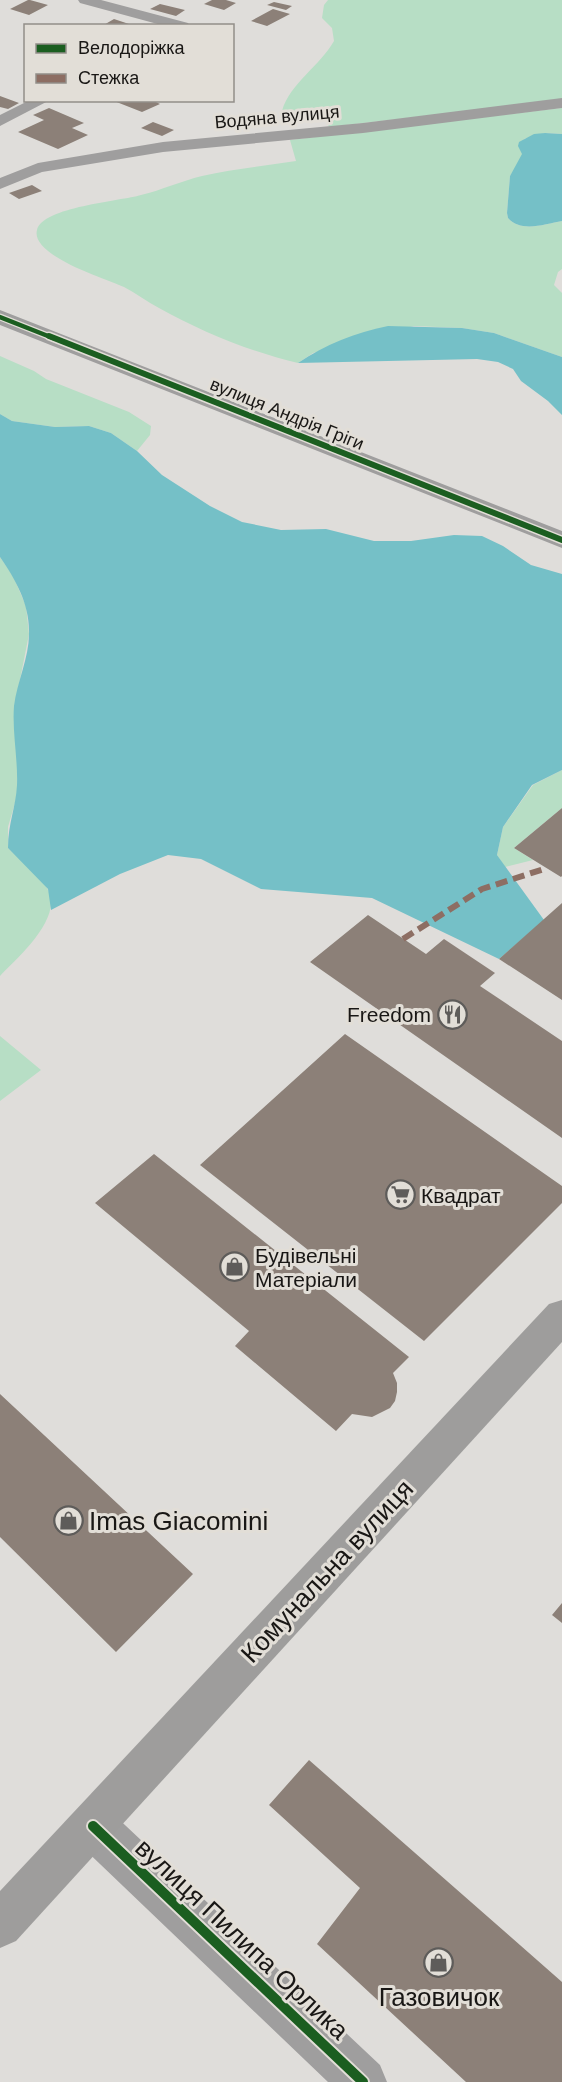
<svg xmlns="http://www.w3.org/2000/svg" width="562" height="2082" viewBox="0 0 562 2082" font-family="Helvetica,sans-serif">
<rect width="100%" height="100%" fill="#dfddda"/>
<path fill="#b7dec5" d="M328 0H562V100L329 127 326 119C313 120 292 121 282 111 290 83 320 66 334 41L332 28 322 18 324 5Z
M562 108V134L545 133 524 139 522 158 510 176 507 213 508 218C521 233 545 224 562 221V269L558 272 554 285 562 293V357L494 333 462 328 414 326 313 353 298 363C251 352 202 332 159 308 147 302 136 293 124 287 107 279 30 256 37 230 42 207 121 201 141 195 162 190 181 181 202 176 233 169 265 166 296 161L290 140Z
M0 356 34 371 46 379 129 412 151 426 150 435 137 451 111 433 89 426 55 427 12 421 0 414Z
M0 557 13 576 26 606 29 634 14 710 18 763 17 796 8 827V848C20 860 38 873 47 888 65 917 18 957 0 976Z
M562 770V808L514 848 533 860 505 867 497 855 503 827 533 785Z
M0 1036 41 1070 0 1101Z"/>
<path fill="#75c0c7" d="M545 133 562 134V221C545 224 521 233 508 218L507 213 510 176 522 154 518 146 519 142 534 134Z
M388 326 462 328 494 333 562 357V415L548 401 521 381 513 369 498 362 477 359 298 363C326 344 355 333 388 326Z
M0 414 12 421 55 427 89 426 111 433 137 451 162 475 210 506 242 522 281 530 326 529 374 541H411L454 535 482 536 503 546 531 565 562 574V770L532 785 503 827 497 855 544 920 499 959 372 898 261 889 201 859 168 855 120 874 51 910 48 889 8 848C8 823 16 807 17 785 18 759 12 732 14 706 17 682 29 658 29 634 30 605 16 580 0 557Z"/>
<path fill="#8c8078" d="M28 0H30L48 5 29 15 10 9Z
M212 0H226L236 3 224 10 204 4Z
M274 2 292 6 286 10 267 5Z
M160 4 185 10 176 16 150 9Z
M273 9 290 14 267 26 251 21Z
M114 19 132 25V26H102Z
M0 96 19 103 8 109 0 107Z
M152 100 160 104 142 112 114 101Z
M49 108 84 123 72 128 88 135 58 149 18 132 44 120 33 115Z
M153 122 174 130 162 136 141 128Z
M32 185 42 191 19 199 9 193Z
M562 808V876L561 877 514 848Z
M562 903V1000L499 959Z
M368 915 426 954 444 939 495 973 480 986 562 1041V1138L310 962Z
M345 1034 562 1186V1203L424 1341 200 1165Z
M154 1154 409 1357 393 1373 397 1383V1392L395 1401 390 1408 372 1417 352 1414 336 1431 235 1346 249 1331 95 1203Z
M0 1394 193 1574 116 1652 0 1537Z
M562 1603V1623L552 1615Z
M309 1760 562 1982V2082H466L317 1944 360 1888 269 1805Z"/>
<g fill="none" stroke-linecap="round" stroke-linejoin="round">
<path fill="#9f9e9e" fill-rule="evenodd" d="M78 0H101L188 23 190 26H165L80 3Z
M562 98V108L363 133 163 152 42 172 0 189V178L38 163 163 142 363 123Z
M30 100H50L0 126V115Z"/>
<path fill="#9f9e9e" fill-rule="evenodd" d="M0 310 562 531V548L0 325Z
M93 1804 109 1810 380 2065 387 2082H328L77 1842 71 1826 77 1810Z"/>
<path fill="#9e9d9c" fill-rule="evenodd" d="M562 1300V1342L16 1941 0 1948V1891L549 1304Z"/>
<path stroke="#8d6e63" stroke-width="6" stroke-dasharray="12 6" stroke-linecap="butt" d="M403 939 482 889 547 868"/>
<defs>
<path id="cycleway-far2" d="M0 317 53 338"/>
<path id="cycleway-far1" d="M49 336 562 540"/>
<path id="cycleway" d="M93 1826 363 2082"/>
</defs>
<use href="#cycleway-far2" stroke="#e2ded7" stroke-width="7"/>
<use href="#cycleway-far1" stroke="#e2ded7" stroke-width="9"/>
<use href="#cycleway" stroke="#e2ded7" stroke-width="14"/>
<use href="#cycleway-far2" stroke="#1b5e20" stroke-width="4.5"/>
<use href="#cycleway-far1" stroke="#1b5e20" stroke-width="6"/>
<use href="#cycleway" stroke="#1b5e20" stroke-width="10"/>
</g>
<defs>
<symbol id="restaurant-ring" viewBox="-11 -11 22 22"><circle r="9.5" fill="#e2ded7" stroke="#5e5c5a" stroke-width="1.5"/><path d="M-5-6h1v4h1v-4h1v4h1v-4h1v5L-1.5 .5V6h-2V.5L-5-1ZM5-6V6H3V1.5H1.5Q1.5-4 5-6Z" fill="#5e5c5a"/></symbol>
<symbol id="supermarket-ring" viewBox="-11 -11 22 22"><circle r="9.5" fill="#e2ded7" stroke="#5e5c5a" stroke-width="1.5"/><path d="M-6-5.5h2.5l.6 2H6L4.5 2H-2.5L-4.4-4H-6ZM-1.5 3.2a1.3 1.3 0 1 0 .1 0ZM3 3.2a1.3 1.3 0 1 0 .1 0Z" fill="#5e5c5a"/></symbol>
<symbol id="shop-ring" viewBox="-11 -11 22 22"><circle r="9.5" fill="#e2ded7" stroke="#5e5c5a" stroke-width="1.5"/><path d="M-5-2.5h2.3a2.7 3.5 0 0 1 5.4 0H5L5.5 6h-11ZM-1.5-2.5h3a1.5 2.3 0 0 0-3 0Z" fill="#5e5c5a"/></symbol>
</defs>
<g fill-rule="evenodd">
<use href="#restaurant-ring" x="436" y="998" width="33" height="33"/>
<use href="#supermarket-ring" x="384" y="1178" width="33" height="33"/>
<use href="#shop-ring" x="218" y="1250" width="33" height="33"/>
<use href="#shop-ring" x="52" y="1504" width="33" height="33"/>
<use href="#shop-ring" x="422" y="1946" width="33" height="33"/>
</g>
<g text-anchor="middle" dominant-baseline="central" stroke-width="6" stroke-linejoin="round" paint-order="stroke">
<g font-size="18" fill="#191715" stroke="#e2ded7">
<text transform="translate(277 117) rotate(-5)">Водяна вулиця</text>
<text transform="translate(287 414) rotate(22)">вулиця Андрія Гріги</text>
</g>
<g font-size="21" fill="#191715" stroke="#e2ded7" text-anchor="start">
<text x="431" y="1014" text-anchor="end">Freedom</text>
<text x="421" y="1195">Квадрат</text>
<text x="255" y="1255">Будівельні<tspan x="255" dy="24">Матеріали</tspan></text>
</g>
<g font-size="26" fill="#191715" stroke="#e2ded7" text-anchor="start">
<text x="89" y="1521">Imas Giacomini</text>
<text x="439" y="1997" text-anchor="middle">Газовичок</text>
</g>
<g font-size="26" fill="#191715" stroke="#e2ded7">
<text transform="translate(327 1571) rotate(-47)">Комунальна вулиця</text>
<text transform="translate(242 1939) rotate(43)">вулиця Пилипа Орлика</text>
</g>
</g>
<rect x="24" y="24" width="210" height="78" fill="#e2ded7" stroke="#928e89" stroke-width="1.5"/>
<rect x="36" y="44" width="30" height="9" fill="#1b5e20" stroke="#928e89" stroke-width="1.5"/>
<text x="78" y="54" font-size="18" fill="#191715">Велодоріжка</text>
<rect x="36" y="74" width="30" height="9" fill="#8d6e63" stroke="#928e89" stroke-width="1.5"/>
<text x="78" y="84" font-size="18" fill="#191715">Стежка</text>
</svg>
